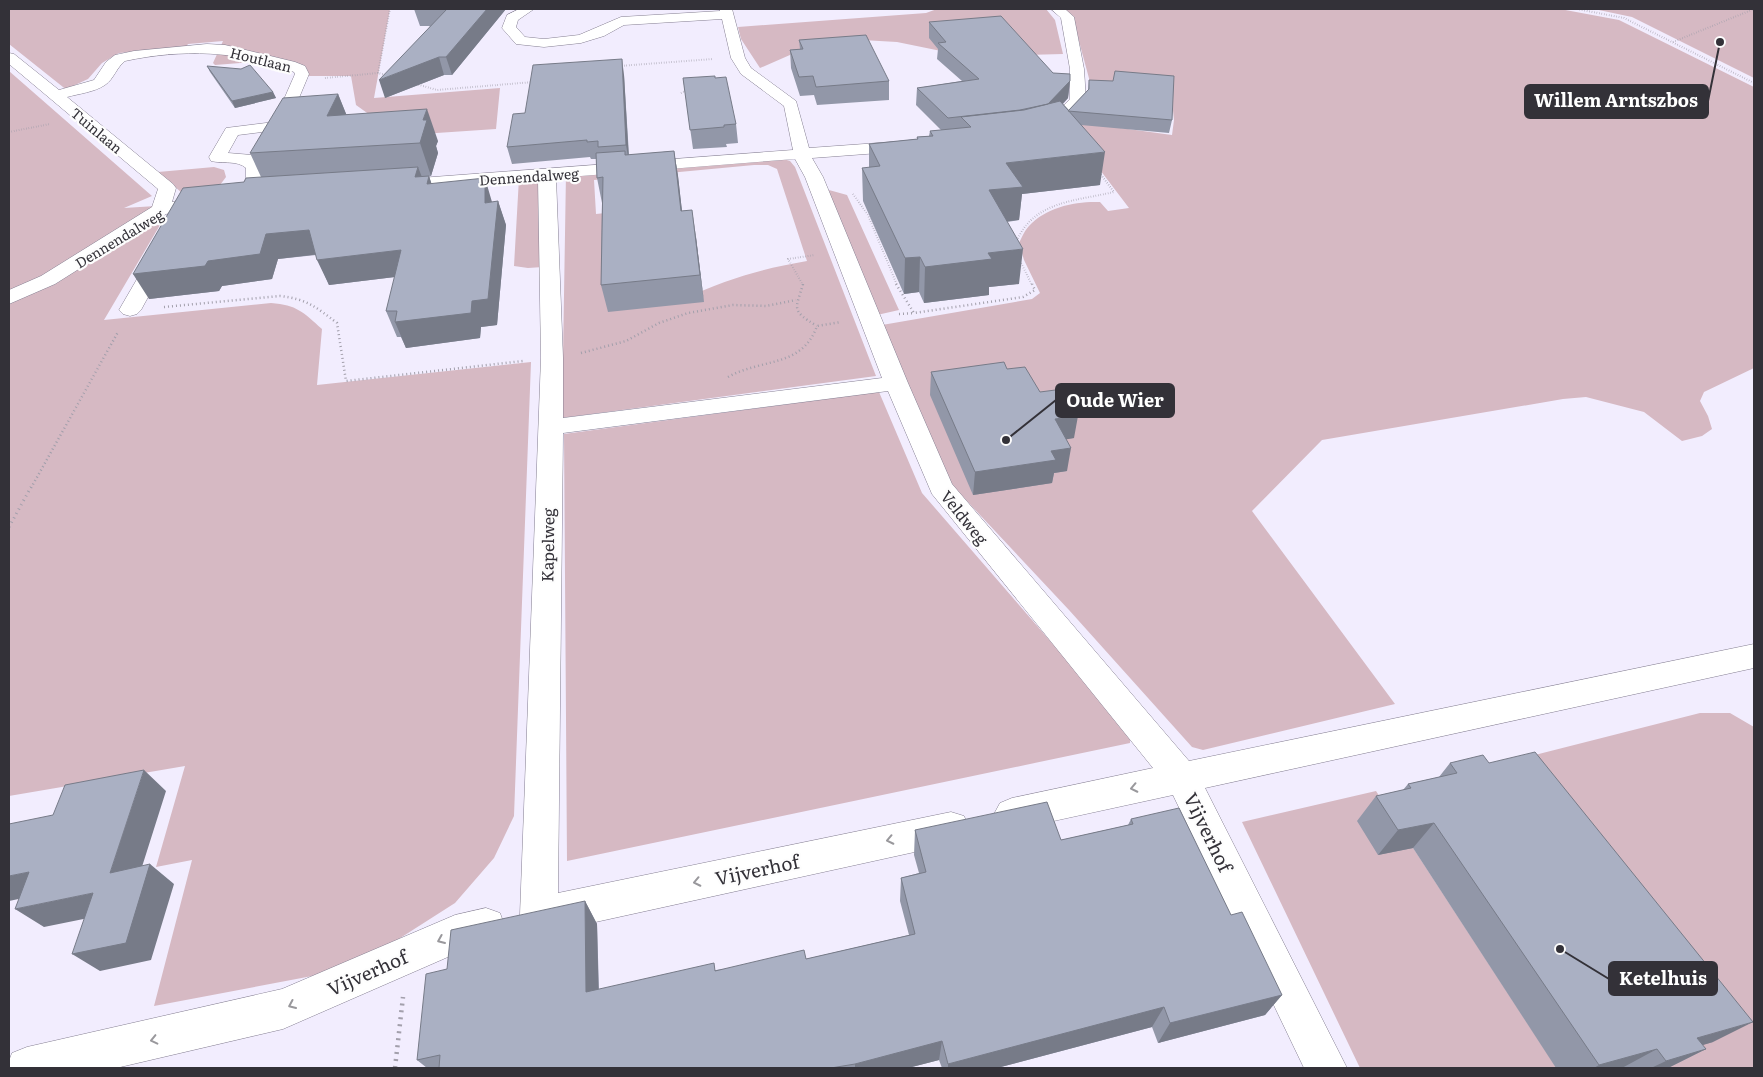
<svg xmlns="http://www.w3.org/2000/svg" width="1763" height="1077" viewBox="0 0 1763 1077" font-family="Literata,serif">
<rect width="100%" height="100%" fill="#f2edfe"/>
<path fill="#d6b9c3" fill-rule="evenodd" d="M9 9H390L374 98 500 88 496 129 392 136 377 120 356 105 351 76H298L296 71 266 61 215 65 213 63 223 41 188 44 186 47 119 53 102 63 88 79 75 85 68 91 9 44Z
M937 9H1046L1055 20 1063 54 983 56 946 52 897 42 862 40 799 51 760 68 741 39 738 27 926 13Z
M1065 9H1560L1619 20 1754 87V368L1704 392 1700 401 1708 416 1712 429 1702 436 1682 441 1644 412 1586 397 1563 399 1322 440 1252 511 1395 704 1203 750 1192 747 1069 610 950 483 882 325 1032 299 1040 293 1024 260 1019 243C1022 237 1025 230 1029 226 1046 207 1076 201 1100 202L1108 211 1129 208 1062 120 1172 135 1174 120 1171 92 1090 82 1073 19Z
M1594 9H1754V78L1632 17Z
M9 71 152 196 124 208 156 206 48 274 9 292Z
M780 158 790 161 795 167 876 376 562 418 566 173ZM754 165H768L777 169 807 261C760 269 727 279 684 299L673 206 596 214 594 180Z
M214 167 224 170 226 177 220 185 182 193 158 172Z
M546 176 543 267 528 268 514 266 519 178Z
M829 190 847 195 899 310 877 315 832 205Z
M160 225 104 320 271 303C297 305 303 312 322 329L317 385 531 362 514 816 494 858 455 903 383 949 328 973 154 1006 192 860 156 867 185 766 9 796V303L58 282 146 226Z
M879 392 922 493 1130 733V743L567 861 564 434Z
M1700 713H1730L1754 727V1068H1360L1242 822 1376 791 1556 1067 1507 762Z"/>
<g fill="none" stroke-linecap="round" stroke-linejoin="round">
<defs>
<path id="minor" d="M519 9H534L518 20 516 27 525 37 544 39 579 35 621 17 720 11V9H732L745 58 751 68 796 101 809 148 906 141 912 142 914 146 912 150 906 151 812 158 823 177 908 383 952 484 1189 761 1754 644V668L1205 788 1347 1068H1304L1173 795 1012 830 1000 825 994 814 1000 803 1012 798 1153 768 932 494 888 391 563 433 558 893 951 812 964 816 969 828 964 840 951 844 550 932 547 931 539 934 526 928 520 915 541 358 538 179 393 190 387 189 384 185 387 181 393 180 793 150 784 106 741 74 731 58 722 19 624 25 604 36 581 43 544 47 516 44 502 28 507 15ZM795 159 805 177 882 378 563 418V358L556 178Z
M1051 9H1065L1074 17 1084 69 1086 100C1074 116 1054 139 1032 133L1030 130 1032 127 1047 123 1070 99V69L1061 18Z
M207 44 225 45 295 62 305 66 309 74 286 129 238 135 228 153 252 155 264 167V178L254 199 248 200 242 199 239 195 246 178V168C237 160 223 164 211 161L209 157 226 128 274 122 295 74 294 72C240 50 181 49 125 61 116 68 114 79 105 85 95 92 78 94 67 97L173 184 176 188 172 202 208 195 214 196 217 200 214 204 166 214 55 284 9 304V290L41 276 152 207 158 189 9 64V53L14 54 59 90 94 80 106 62 115 55 134 51Z
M161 249 168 251 171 255 141 310 137 314 130 316 123 314 119 310 151 255 154 251Z
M486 908 500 913 505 927 500 941 486 946 457 953 283 1029 116 1068H9V1061L12 1053 27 1047 282 989 455 915Z"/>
</defs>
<use href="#minor" stroke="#857f92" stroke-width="1"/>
<path stroke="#a29fab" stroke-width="2" stroke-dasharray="0.5 2" stroke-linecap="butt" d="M1577 9 1624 18 1754 83
M1673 42 1754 9
M619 66 713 59
M378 73 390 9
M325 78 378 73 386 75
M416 84 437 90 533 82
M681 93 689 89
M9 132 50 124
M853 194 868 215 897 285
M1016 243C1032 201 1076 201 1114 192L1099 172
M1020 261 1032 285
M803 285 788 259 815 255"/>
<path stroke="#a29fab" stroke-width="2.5" stroke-dasharray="1 3" stroke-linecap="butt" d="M803 284C796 309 790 310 817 326
M896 284 914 313 1023 297 1035 290 1032 284
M164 307 280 296C307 299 316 307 337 323L346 381 523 361
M899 314 914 313
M581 353 626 341 659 323 688 313 733 305 766 306 796 300
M728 377C762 358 802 368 817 326L841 322
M31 488 118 332"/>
<path stroke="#a29fab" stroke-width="3" stroke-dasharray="1 4" stroke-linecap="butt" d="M9 527 31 487"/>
<path stroke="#a29fab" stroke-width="4.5" stroke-dasharray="2 5" stroke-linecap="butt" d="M395 1068 403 997"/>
<use href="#minor" fill="#fff" fill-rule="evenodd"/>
</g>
<path fill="#9297a8" d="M414 9H506L452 75H444L385 98 430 26H420Z
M929 22 1053 73 1070 81 1068 98 1063 104 1069 110 1088 90 1089 80 1172 120 1169 133 1081 125 1100 185 1022 194 1019 220 1007 222 1019 284 989 287V295L924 303 919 292 904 294 863 201 862 168H869V144L917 139V137L929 136 930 131 941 130 916 105 917 88 962 81 937 59 938 49 929 38Z
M799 40 889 81V100L817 105 814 95 800 96 791 68 790 50 800 49Z
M207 66 273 92 276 98 235 108 210 72Z
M624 75 629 155 674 151 678 176 682 211 696 237 704 302 608 312 601 285 602 203 597 178 596 159H591L590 157 512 164 507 147Z
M683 78 736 124 738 143 726 144 727 147 693 149Z
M338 94 346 114 438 141 436 146 438 153 431 176H422H429L431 183 492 202 498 201 506 225 497 325 481 327 480 338 406 348 401 337H397L386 311 395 277 329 285 316 255 278 259 272 279 222 286 219 291 149 299 244 182 261 177 250 153Z
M1007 369 1040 392 1074 438 1066 439 1067 471 1054 473 1052 483 973 495 930 395 931 372Z
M1450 763 1713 1042 1702 1045 1706 1049 1668 1068H1556L1413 848 1378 855 1357 821 1376 796 1403 790 1408 784 1439 777Z
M1131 819 1231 915 1282 995 1265 1015 1158 1043 1152 1027 997 1068H942L939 1060 908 1068H427L417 1060 447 969 585 901 597 924 599 990 716 970 806 959 909 935 900 901 901 878 919 873 914 855 915 830 1061 840 1128 825Z"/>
<path fill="#777b88" d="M487 9H506L452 75 446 57Z
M439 57 444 75 385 98 379 80Z
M622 59 624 75 629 162 626 145Z
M1070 81 1068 98 1046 121 1019 128Z
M273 92 276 98 235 108 232 101Z
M338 94 351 126 341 148 327 116Z
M427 109 438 141 436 146 438 153 431 176 420 143 423 120Z
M674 151 678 176 685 238 681 211Z
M1105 152 1100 185 1022 194 1019 220 986 224 989 190 1006 163Z
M418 167 427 190 415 177Z
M429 176 437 200 427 184Z
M485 178 492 202 485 203Z
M498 201 506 225 497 325 481 327 480 338 406 348 395 322 472 301Z
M692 210 696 237 704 302 700 275Z
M309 230 320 254 278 259 272 279 222 286 219 291 149 299 133 274 208 261 266 234Z
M1023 249 1019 284 989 287V295L924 303 925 267 988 253Z
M401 250 411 275 329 285 317 260Z
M920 257 919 292 904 294 905 258Z
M1078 416 1074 438 1051 442 1055 419Z
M1071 448 1067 471 1054 473 1052 483 973 495 975 472 1051 451Z
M144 770 166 791 134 892 110 873Z
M1434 823 1413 848 1378 855 1398 830Z
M150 864 174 884 151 960 100 971 72 954Z
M29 872 57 891 9 901V876Z
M93 893 118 912 44 927 15 909Z
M585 901 597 924 599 1013 586 992Z
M1282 995 1265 1015 1158 1043 1170 1023Z
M1164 1007 1152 1027 997 1068H948V1064Z
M1753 1022 1713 1042 1663 1057 1697 1038Z
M942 1041 939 1060 908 1068H855V1064Z
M1657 1049 1622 1068H1594L1599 1065Z
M1706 1049 1668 1068H1651L1666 1061Z"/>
<path fill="#aab0c3" stroke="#777b88" d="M447 9H487L446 57H439L379 80Z
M1001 16 1053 73 1070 74V81L1048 104 1020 110 948 118 917 88 979 79 938 43 946 42 929 22Z
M866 35 889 81 816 87 813 76 799 77 790 50 803 49 799 40Z
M622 59 626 145 598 147V141L587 142V140L507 147 513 114 525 113 533 65Z
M250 65 273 92 232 101 207 66 241 69Z
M1115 71 1174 76 1172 120 1068 111 1089 89V80L1113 81Z
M715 76V78L726 77 736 124 724 125V127L690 130 683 78Z
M338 94 327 116 427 109 423 120H427L420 143 250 153 283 98Z
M1060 101 1105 152 1006 163 1023 187 989 190 1023 249 988 253 992 259 925 267 920 257 905 258 862 168 880 166 869 144 918 139 917 137 933 136 930 131 971 127 961 117 1024 110Z
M625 151V155L674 151 681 211 692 210 700 275 601 285 603 177 597 178 596 153Z
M418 167 415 177 429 176 427 184 485 178V203L498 201 488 299 472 301 471 313 395 322 397 311H386L401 250 317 260 309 230 266 234 260 254 208 261 205 266 133 274 183 188 244 182 246 178Z
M1004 362 1007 369 1025 367 1040 392 1063 389 1078 416 1055 419 1071 448 1051 451 1056 460 975 472 931 372Z
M1535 752 1753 1022 1697 1038 1706 1049 1666 1061 1657 1049 1599 1065 1434 823 1398 830 1376 796 1411 788 1408 784 1457 773 1450 763 1483 755 1489 763Z
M144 770 110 873 150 864 126 943 72 954 93 893 15 909 29 872 9 876V824L53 815 65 785Z
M1047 802 1061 840 1133 824 1131 819 1179 808 1231 915 1242 912 1282 995 1170 1023 1164 1007 948 1064 942 1041 855 1064 831 1068H439L440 1055 417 1060 426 974 447 969 451 930 585 901 586 992 714 963 715 971 804 950 806 959 915 934 901 878 926 872 915 830Z"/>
<defs><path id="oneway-chevron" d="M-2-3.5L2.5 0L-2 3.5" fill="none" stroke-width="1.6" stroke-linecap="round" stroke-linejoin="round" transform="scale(1.25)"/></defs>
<g stroke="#99989c">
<use href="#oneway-chevron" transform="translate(1134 788) rotate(168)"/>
<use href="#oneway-chevron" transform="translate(890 840) rotate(168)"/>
<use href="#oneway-chevron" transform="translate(697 882) rotate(168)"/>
<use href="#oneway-chevron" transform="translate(441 940) rotate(157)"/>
<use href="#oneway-chevron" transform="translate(292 1005) rotate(156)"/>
<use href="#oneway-chevron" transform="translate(154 1040) rotate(167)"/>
</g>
<g text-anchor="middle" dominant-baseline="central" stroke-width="4.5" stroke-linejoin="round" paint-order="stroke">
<g font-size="14" fill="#333138" stroke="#fdfdfd">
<text transform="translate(261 59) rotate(14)">Houtlaan</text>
<text transform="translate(97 130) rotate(40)">Tuinlaan</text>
<text transform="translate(529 176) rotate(-4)">Dennendalweg</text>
<text transform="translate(119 238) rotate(-31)">Dennendalweg</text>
</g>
<g font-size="16" fill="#333138" stroke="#fdfdfd">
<text transform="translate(965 517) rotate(51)">Veldweg</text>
<text transform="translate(547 545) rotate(-89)">Kapelweg</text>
</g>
<g font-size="19" fill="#333138" stroke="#fdfdfd">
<text transform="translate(1209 832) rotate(64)">Vijverhof</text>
<text transform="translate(757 869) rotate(-12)">Vijverhof</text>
<text transform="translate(367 972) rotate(-24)">Vijverhof</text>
</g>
</g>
<path fill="none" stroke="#333138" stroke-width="2" d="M1720 42L1708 101M1006 440L1056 400M1560 949L1609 979"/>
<g fill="#333138" stroke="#fdfdfd" stroke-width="2">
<circle cx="1720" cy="42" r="5"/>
<circle cx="1006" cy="440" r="5"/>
<circle cx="1560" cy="949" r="5"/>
</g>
<g fill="#333138" stroke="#333138" stroke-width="2">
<rect x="1525" y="85" width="183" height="33" rx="5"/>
<rect x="1056" y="384" width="118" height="33" rx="5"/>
<rect x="1609" y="962" width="108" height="33" rx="5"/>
</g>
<g font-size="18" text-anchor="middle" font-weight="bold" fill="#fff">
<text x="1616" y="107">Willem Arntszbos</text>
<text x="1115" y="407">Oude Wier</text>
<text x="1663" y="985">Ketelhuis</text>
</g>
<rect width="1763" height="1077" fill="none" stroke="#333138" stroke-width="20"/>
</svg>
